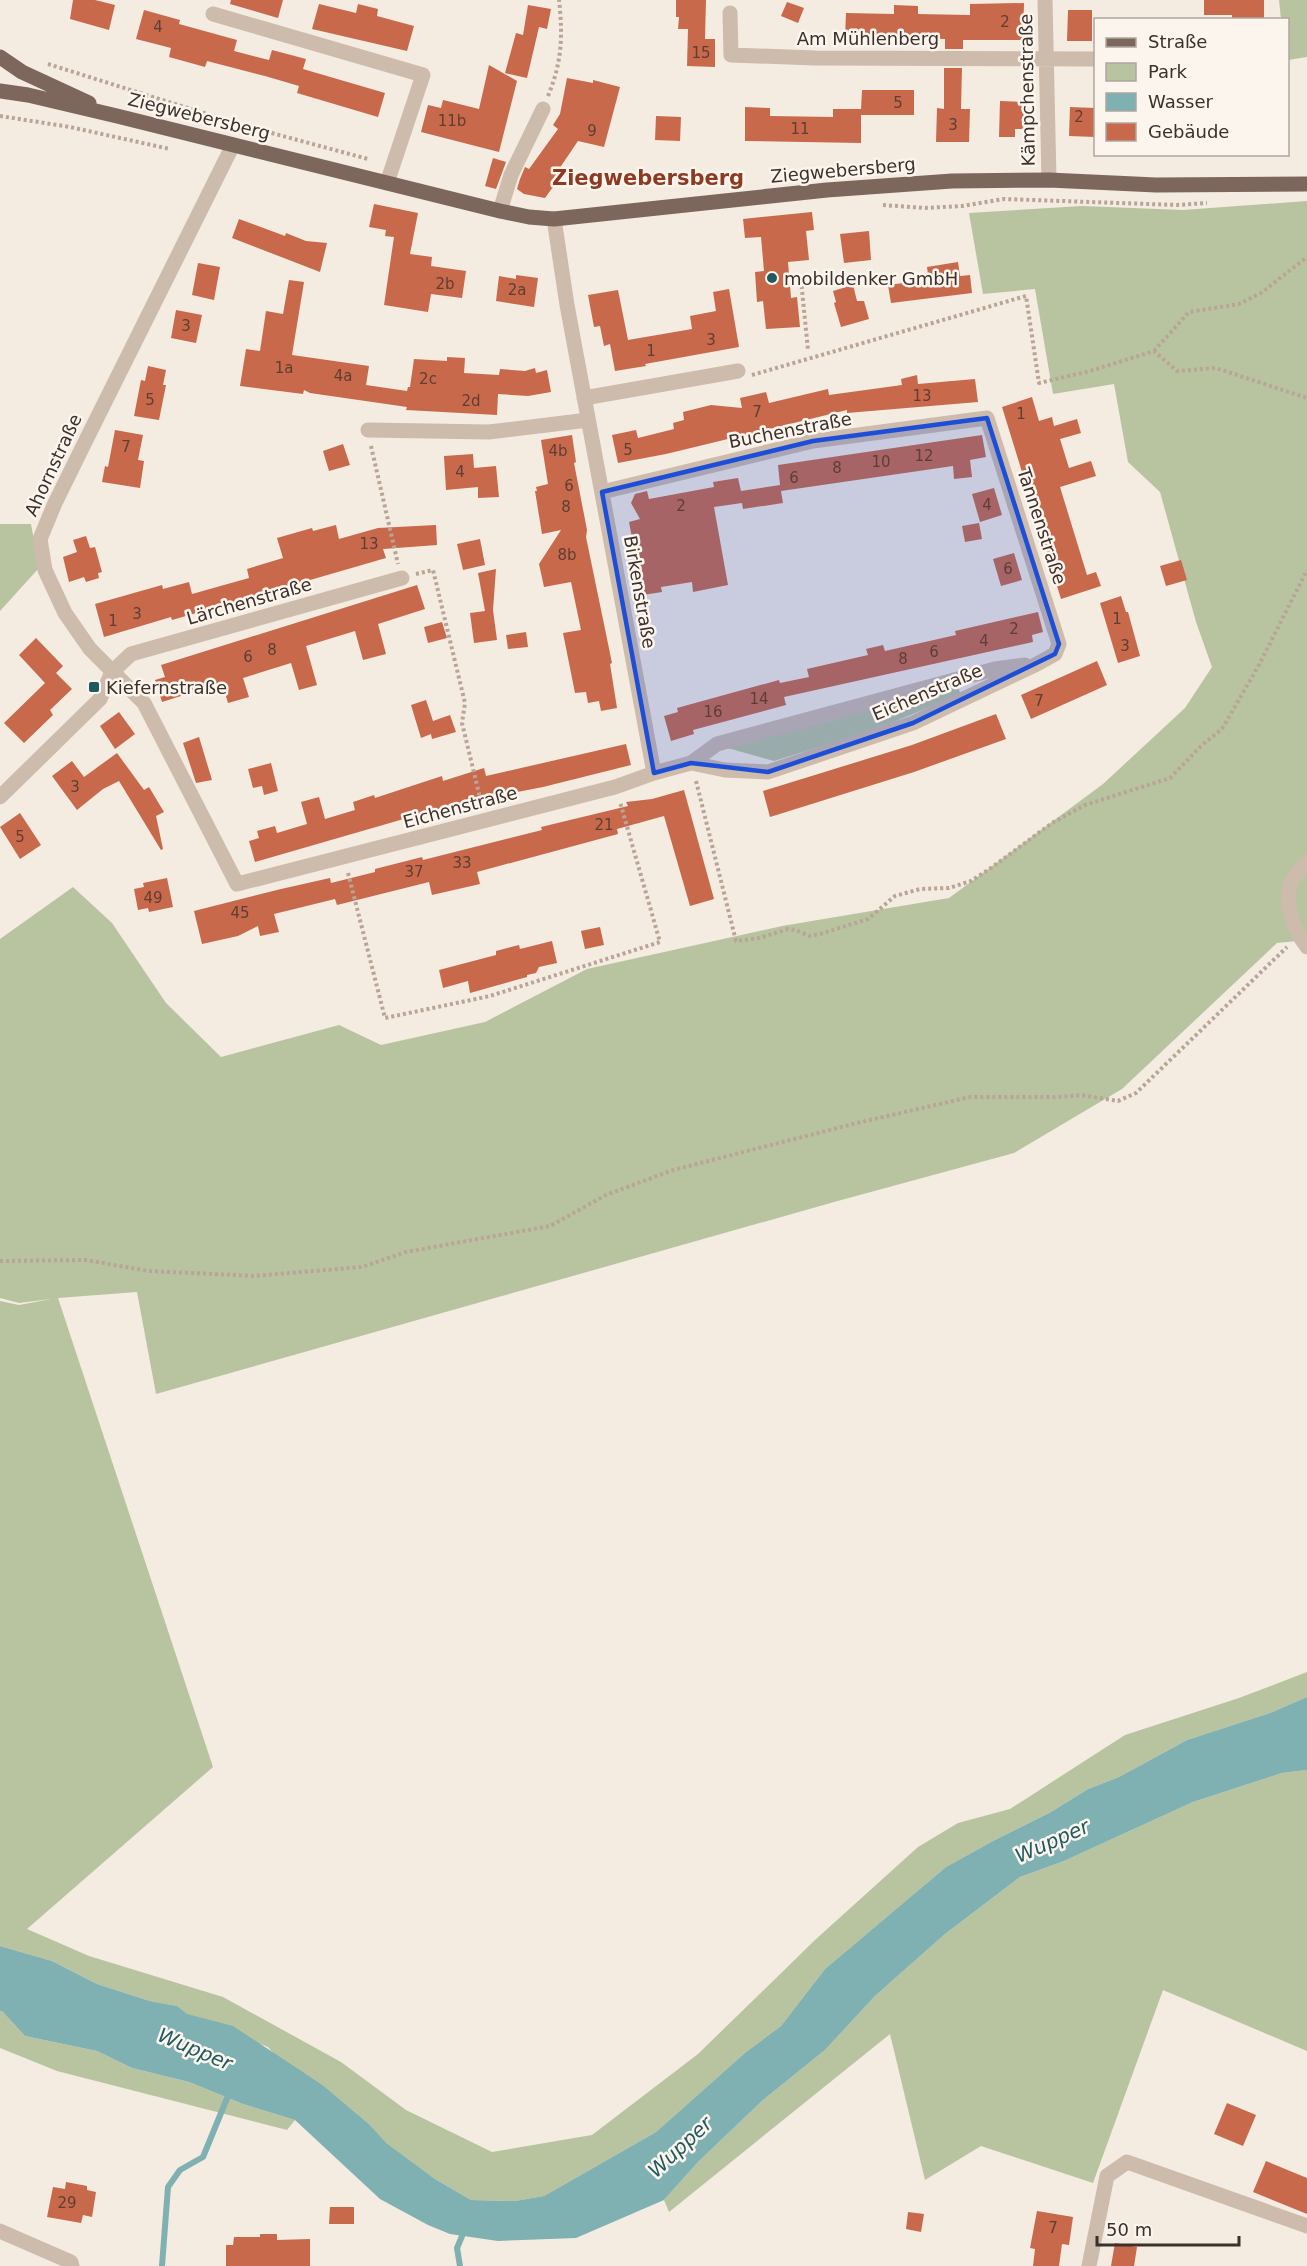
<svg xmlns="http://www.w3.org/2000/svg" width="1307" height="2266" viewBox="0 0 1307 2266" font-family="'DejaVu Sans',sans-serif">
<rect width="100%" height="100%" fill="#f4ebe1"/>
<path fill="#b8c4a0" d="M1279 0H1307V57L1288 60V20L1281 19Z
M1307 201V940L1277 943 1122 1089 1014 1153 834 1202 156 1394 137 1292 58 1298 213 1767 27 1929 89 1956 223 1997 341 2062 406 2110 492 2152 592 2135 698 2054 815 1940 918 1847 958 1823 1010 1809 1125 1735 1239 1698 1307 1672V1697L1270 1713 1187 1740 1119 1777 1088 1789 1051 1812 993 1841 946 1867 825 1969 781 2026 746 2052 656 2132 544 2196 515 2201 471 2200 435 2179 385 2143 369 2124 324 2086 276 2056 268 2047 186 2014 177 2006 150 2001 97 1984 52 1961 0 1946V1301L19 1305 51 1299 19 1303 0 1298V939L73 887 112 923 166 1003 221 1057 339 1025 381 1045 485 1022 587 969 782 926 949 898 1103 784 1185 708 1212 667 1196 622 1160 492 1128 462 1114 384 1053 394 1035 289 983 294 969 213 1082 206 1183 210Z
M0 524H31L39 568 0 611Z
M956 684 961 694 874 730 774 761 724 747Z
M1307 1770V2051L1163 1990 1093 2183 981 2146 925 2180 890 2034 669 2212 664 2200 699 2161 763 2100 825 2050 875 1996 945 1934 1020 1877 1064 1861 1193 1802 1282 1773Z
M0 2011H2L25 2036 97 2051 132 2068 189 2082 243 2104 295 2120 287 2130 57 2071 0 2048Z"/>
<path fill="#7fb0b2" d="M1307 1697V1770L1282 1773 1193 1802 1064 1861 1020 1877 945 1934 875 1996 825 2050 763 2100 699 2161 664 2200 576 2238 498 2241 450 2234 428 2225 380 2199 295 2120 243 2104 189 2082 132 2068 97 2051 25 2036 2 2011H0V1946L52 1961 97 1984 150 2001 177 2006 187 2014 233 2026 324 2086 369 2124 386 2143 435 2179 471 2200 515 2201 544 2196 656 2132 746 2052 781 2026 825 1969 946 1867 993 1841 1051 1812 1088 1789 1119 1777 1187 1740 1270 1713Z"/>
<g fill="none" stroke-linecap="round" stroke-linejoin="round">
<path stroke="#7fb0b2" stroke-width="6" d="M162 2266 168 2187 180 2170 203 2157 230 2091
M460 2266 457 2248 465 2229"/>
</g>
<path fill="#c8694b" d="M73 0H95L115 5 109 30 70 19Z
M231 0H283L278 18 230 4Z
M676 0H706L705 39H715V67L687 66 688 29H678L679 17H676Z
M1204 0H1264V20H1232V15H1204Z
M787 2 804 8 798 23 781 16Z
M1024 3 1023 40H963V49H945V39L845 37 846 13 894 14V5L918 6V14L970 15V4Z
M319 4 356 13 358 4 378 9 377 16 414 26 407 51 312 29Z
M528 5 551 9 547 29 539 27 527 78 505 73 516 33 523 35Z
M144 10 180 20 179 24 237 40 234 51 269 60 272 50 306 59 303 69 385 93 378 117 297 93 299 86 265 76 207 61 205 67 169 57 171 48 136 39Z
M1068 10H1092V41H1067Z
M489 65 517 81 499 152 421 132 428 105 441 108 443 100 479 109Z
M944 68H962L961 109H970L969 142H936L937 108 944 109Z
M567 78 593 83V80L620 87 604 147 578 141 559 169 563 173 545 198 524 194 517 189 520 179 525 167 529 169 558 129 553 125 560 114Z
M862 90H914V115H861V143L745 141V107L770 108V116L833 117V109H861Z
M1000 101 1025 102V129H1015V137H999Z
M1070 107 1095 108V137L1069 136Z
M656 116 681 117 680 141 655 140Z
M493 158 506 162 496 189 485 186Z
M374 204 418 213 410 254 432 257 431 266 466 271 462 298 431 294 428 312 384 305 394 237 385 236 386 230 369 227Z
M812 212 814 230 806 231 809 260 788 262 791 298 797 297 800 327 766 329 763 301 757 302 755 272 764 271 761 237 745 238 743 219Z
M239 219 285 236 286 233 306 241 327 243 320 272 232 238Z
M869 231 871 260 844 263 840 234Z
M958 262 960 276 970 275 972 293 891 303 888 285 919 281 929 282 927 267Z
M198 263 220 267 214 300 192 295Z
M516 275 538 278 534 307 496 301 499 276 516 279Z
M289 280 304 282 292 355 369 366 366 385 407 391 408 387H410L414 359 447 361V357L465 358 464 373 499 375 500 369 525 371 535 368 536 373 547 370 551 392 528 396 498 394 497 415 406 410 407 407 310 393 304 390 303 394 240 386 246 349 260 351 266 311 283 314Z
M853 285 857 301H864L869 319 841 327 834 303 836 302 833 291Z
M729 289 739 347 645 364 646 366 615 371 610 344 604 346 600 326 594 327 588 295 618 290 628 340 692 329 690 316 716 311 713 292Z
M176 310 202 315 196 343 171 338Z
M148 366 166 370 163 385H166L159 420 134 416 141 380 145 381Z
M917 375 918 384 975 379 978 402 847 413V410L666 454 618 463 612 435 636 430 638 438 674 429 673 423 684 420 683 412 711 405 742 408 740 398 766 392 769 403 828 389 829 395 902 385 901 379Z
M1032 397 1039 421 1052 417 1054 426 1077 419 1081 433 1060 439 1069 468 1091 461 1096 476 1060 487 1087 575 1096 572 1101 586 1061 599 1002 407Z
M115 430 143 435 138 460 144 461 140 488 102 482 105 466 108 467Z
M572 435 576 462 574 463 587 530 586 537 612 663 610 664 617 708 601 711 599 701 588 703 586 692 575 693 563 633 581 630 571 582 544 587 539 564 561 530 542 534 535 491H537L536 487 548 484 541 440Z
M982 435 986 457 970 460 972 477 954 479 953 466 781 491 783 503 743 509 742 503 714 507 728 585 693 592 692 582 661 587 662 592 643 595 629 522 640 519 631 503 635 494 647 491 649 499 714 487 713 482 738 478 741 491 780 485 778 465Z
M343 444 350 465 329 471 323 451Z
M473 454 474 468 496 466 499 497 478 498V487L446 490 444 456Z
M994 488 1002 515 980 522 972 494Z
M979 523 982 539 965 542 962 526Z
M336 525 339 539 378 528 436 525 437 545 383 549 386 558 172 620 171 617 104 637 95 604 162 585 163 589 189 582 192 594 249 578 247 569 283 558 277 538 312 528 313 531Z
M86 536 90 548 95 547 102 572 98 573 99 578 86 582 84 577 69 582 63 557 77 552 73 540Z
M480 539 485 565 463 570 457 544Z
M1014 553 1022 580 1001 586 993 559Z
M1181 560 1187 580 1166 586 1160 566Z
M496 569 493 610 497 640 474 643 470 613 485 611 478 573Z
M417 585 425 609 378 624 386 654 363 660 355 631 306 646 317 685 299 690 291 663 243 678 249 697 228 703 222 683 162 702 155 680 165 677 161 665Z
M1121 596 1126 612H1128L1140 656 1118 663 1100 603Z
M1038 612 1043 632 1032 635 1033 642 784 697 786 705 693 730 694 734 671 741 664 716 678 712 677 708 779 680 780 683 809 677 807 669 868 655 866 649 883 645 885 651 956 635 955 631Z
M442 622 447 638 428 643 424 627Z
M526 632 528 647 508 649 506 635Z
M36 638 63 666 56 673 72 689 50 710 53 715 24 743 4 723 45 683 19 655Z
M1097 661 1107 685 1031 719 1021 695Z
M426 700 433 721 450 715 456 732 432 739 431 734 421 738 411 705Z
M119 712 135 734 115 749 100 726Z
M996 714 1006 739 914 772 770 817 763 791 912 745Z
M199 737 212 780 196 783 183 743Z
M626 744 631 765 543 787 459 803 255 862 249 841 259 838 257 831 275 826 277 833 307 824 301 802 319 797 325 819 355 810 353 802 374 795 375 798 442 776 443 781 484 768 486 776Z
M117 753 144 790 149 787 164 812 156 816 163 849 161 850 119 781 103 789 77 810 52 776 72 761 84 777Z
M271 763 278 791 264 795 262 786 253 788 248 769Z
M684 790 714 899 690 906 664 816 617 829 618 834 477 872 480 884 432 895 429 882 337 905 335 899 274 914 279 932 260 936 258 926 238 936 202 944 194 911 281 889 330 878 331 883 375 872V869L422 857 423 860 542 830 541 827 628 806 626 802 652 799Z
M20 813 41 845 20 859 0 827Z
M167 878 173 907 149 912 148 908 138 910 134 889 144 887 143 883Z
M600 927 604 945 585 949 581 931Z
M552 941 557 963 539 967 536 973 527 975V977L470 993 468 981 443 988 439 970 496 955V951L519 945 520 949Z
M1227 2103 1256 2115 1243 2146 1214 2134Z
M1266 2161 1307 2178V2214L1253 2192Z
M66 2182 87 2186V2190L96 2192 92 2217 83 2215 81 2223 47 2217 53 2187 65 2189Z
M330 2207H354V2224H329Z
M1037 2211 1073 2217 1069 2245 1062 2244 1059 2266H1033L1035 2249 1030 2248Z
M908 2212 924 2214 921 2232 906 2229Z
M260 2234H277V2240L310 2239V2266H226V2245H233L234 2237H260Z
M1115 2243 1137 2247 1134 2266H1111Z"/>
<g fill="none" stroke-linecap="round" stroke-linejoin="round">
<path stroke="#b9a596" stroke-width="4" stroke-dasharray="3 3" stroke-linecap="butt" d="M48 64 242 125 368 159
M548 96C562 62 563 36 559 0
M0 116 70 127 170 149
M883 205 925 208 962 206 1004 199 1177 205 1207 203
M801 280 808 350
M1154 351 1189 312 1239 304 1261 293 1307 257
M752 375 1026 296 1039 383 1090 371 1154 351 1177 371 1216 368 1307 398
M371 446 398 564
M416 574 433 570 465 703 462 723 482 806
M696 781 736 941 760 938 788 929 796 930 809 936 820 934 868 919 895 896 920 889 949 888 971 881 991 868 1052 823 1085 805 1170 778 1202 745 1222 729 1259 665 1307 570
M348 873 385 1018 490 996 660 942 620 802
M0 1261 86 1260 148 1271 255 1276 362 1267 406 1252 550 1226 606 1195 673 1170 857 1123 970 1097H1057L1081 1095 1118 1101 1136 1093 1287 947"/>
<path stroke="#cdbbac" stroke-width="15" d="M1045 0 1049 180
M730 13 731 55 815 58 1096 59
M213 14 423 75 387 183
M233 145 90 432 55 503 40 539 45 570 65 613 90 649 144 703 237 884 615 787 654 773 691 763 725 770 768 772 913 723 1037 664 1055 654 1059 644 987 418 813 441 602 492
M500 211 511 175 543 109
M554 219 567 305 654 773
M584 398 738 371
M368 430 489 432 588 420
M691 763 717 744 995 669 1025 665
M0 797 100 699 112 672 131 654 402 578
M1307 862C1302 868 1296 873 1292 880 1282 901 1294 930 1307 947
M0 2231 71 2262 72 2266
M1089 2266 1107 2176 1127 2162 1307 2226"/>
<path stroke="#7d675c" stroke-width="15" d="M0 57 22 72 89 103
M0 91 28 95 117 116 500 211 529 217 554 219 827 190 952 181 1049 180 1156 185 1307 184"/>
</g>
<path fill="#1d4ed8" fill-opacity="0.2" stroke="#1d4ed8" stroke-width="4.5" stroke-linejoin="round" d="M987 418 1059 644 1055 654 913 723 768 772 691 763 654 773 602 492 813 441Z"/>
<g fill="#1f5a5e" stroke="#fbf5ee" stroke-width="2">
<circle cx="772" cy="278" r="6"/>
<rect x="88" y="681" width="12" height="12" rx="3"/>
</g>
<g text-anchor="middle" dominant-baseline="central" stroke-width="5" stroke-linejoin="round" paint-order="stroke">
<g font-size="15" fill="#5e3e33">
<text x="1005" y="22">2</text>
<text x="158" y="27">4</text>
<text x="701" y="53">15</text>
<text x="898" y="103">5</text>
<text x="1079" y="117">2</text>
<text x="452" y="121">11b</text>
<text x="953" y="125">3</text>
<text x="800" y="129">11</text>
<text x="592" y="131">9</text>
<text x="445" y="284">2b</text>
<text x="517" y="290">2a</text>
<text x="186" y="326">3</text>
<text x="711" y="340">3</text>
<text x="651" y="351">1</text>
<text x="284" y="368">1a</text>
<text x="343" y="376">4a</text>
<text x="428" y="379">2c</text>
<text x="922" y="396">13</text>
<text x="150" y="400">5</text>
<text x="471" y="401">2d</text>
<text x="757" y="412">7</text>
<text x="1021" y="414">1</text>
<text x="126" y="447">7</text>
<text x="628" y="450">5</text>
<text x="558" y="451">4b</text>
<text x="924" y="456">12</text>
<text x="881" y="462">10</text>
<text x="837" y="468">8</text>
<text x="460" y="472">4</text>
<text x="794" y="478">6</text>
<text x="569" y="486">6</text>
<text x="987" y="505">4</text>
<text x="681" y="506">2</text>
<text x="566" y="507">8</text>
<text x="369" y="544">13</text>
<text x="567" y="555">8b</text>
<text x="1008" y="569">6</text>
<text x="137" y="614">3</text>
<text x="1117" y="619">1</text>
<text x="113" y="621">1</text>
<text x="1014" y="629">2</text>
<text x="984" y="641">4</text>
<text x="1125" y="646">3</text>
<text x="272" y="650">8</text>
<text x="934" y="652">6</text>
<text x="248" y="657">6</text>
<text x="903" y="659">8</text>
<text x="759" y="699">14</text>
<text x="1039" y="701">7</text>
<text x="713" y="712">16</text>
<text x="75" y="787">3</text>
<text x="604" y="825">21</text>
<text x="20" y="837">5</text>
<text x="462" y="863">33</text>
<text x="414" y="872">37</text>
<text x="153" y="898">49</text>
<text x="240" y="913">45</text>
<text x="67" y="2203">29</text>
<text x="1053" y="2228">7</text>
</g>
<g font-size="18" fill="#3b302b" stroke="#fbf5ee">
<text x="868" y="38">Am Mühlenberg</text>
<text transform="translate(1027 90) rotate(-91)">Kämpchenstraße</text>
<text transform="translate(199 116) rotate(14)">Ziegwebersberg</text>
<text transform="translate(843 170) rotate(-5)">Ziegwebersberg</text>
<text transform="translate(790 430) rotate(-11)">Buchenstraße</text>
<text transform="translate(53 465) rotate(-65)">Ahornstraße</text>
<text transform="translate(1042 526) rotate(72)">Tannenstraße</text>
<text transform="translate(640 592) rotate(80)">Birkenstraße</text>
<text transform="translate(249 601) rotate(-16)">Lärchenstraße</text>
<text transform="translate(927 692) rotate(-23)">Eichenstraße</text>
<text transform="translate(460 807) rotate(-15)">Eichenstraße</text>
</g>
<g font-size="18" fill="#3b302b" stroke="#fbf5ee" text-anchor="start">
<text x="784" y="278">mobildenker GmbH</text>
<text x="106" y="687">Kiefernstraße</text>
</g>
<g font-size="20" font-style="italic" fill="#1f5a5e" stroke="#fbf5ee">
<text transform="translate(1052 1841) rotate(-24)">Wupper</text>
<text transform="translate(195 2049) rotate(23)">Wupper</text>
<text transform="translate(680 2147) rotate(-43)">Wupper</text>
</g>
<g font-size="21" font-weight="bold" fill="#8c3b22" stroke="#fbf5ee">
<text x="648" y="178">Ziegwebersberg</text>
</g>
</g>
<rect x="1094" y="18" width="195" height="138" fill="#fbf5ee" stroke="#aea6a0" stroke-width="1.5"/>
<rect x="1106" y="38" width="30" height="9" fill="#7d675c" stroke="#aea6a0" stroke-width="1.5"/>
<text x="1148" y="48" font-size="18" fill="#3b302b">Straße</text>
<rect x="1106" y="63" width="30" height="18" fill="#b8c4a0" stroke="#aea6a0" stroke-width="1.5"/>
<text x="1148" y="78" font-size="18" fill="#3b302b">Park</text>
<rect x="1106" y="93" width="30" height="18" fill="#7fb0b2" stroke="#aea6a0" stroke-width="1.5"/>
<text x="1148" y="108" font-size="18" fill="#3b302b">Wasser</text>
<rect x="1106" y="123" width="30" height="18" fill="#c8694b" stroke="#aea6a0" stroke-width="1.5"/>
<text x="1148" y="138" font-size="18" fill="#3b302b">Gebäude</text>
<path d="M1097 2236v9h142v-9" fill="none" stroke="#3b302b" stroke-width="3"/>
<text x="1106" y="2236" font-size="18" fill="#3b302b" stroke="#fbf5ee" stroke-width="4.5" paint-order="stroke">50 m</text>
</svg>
